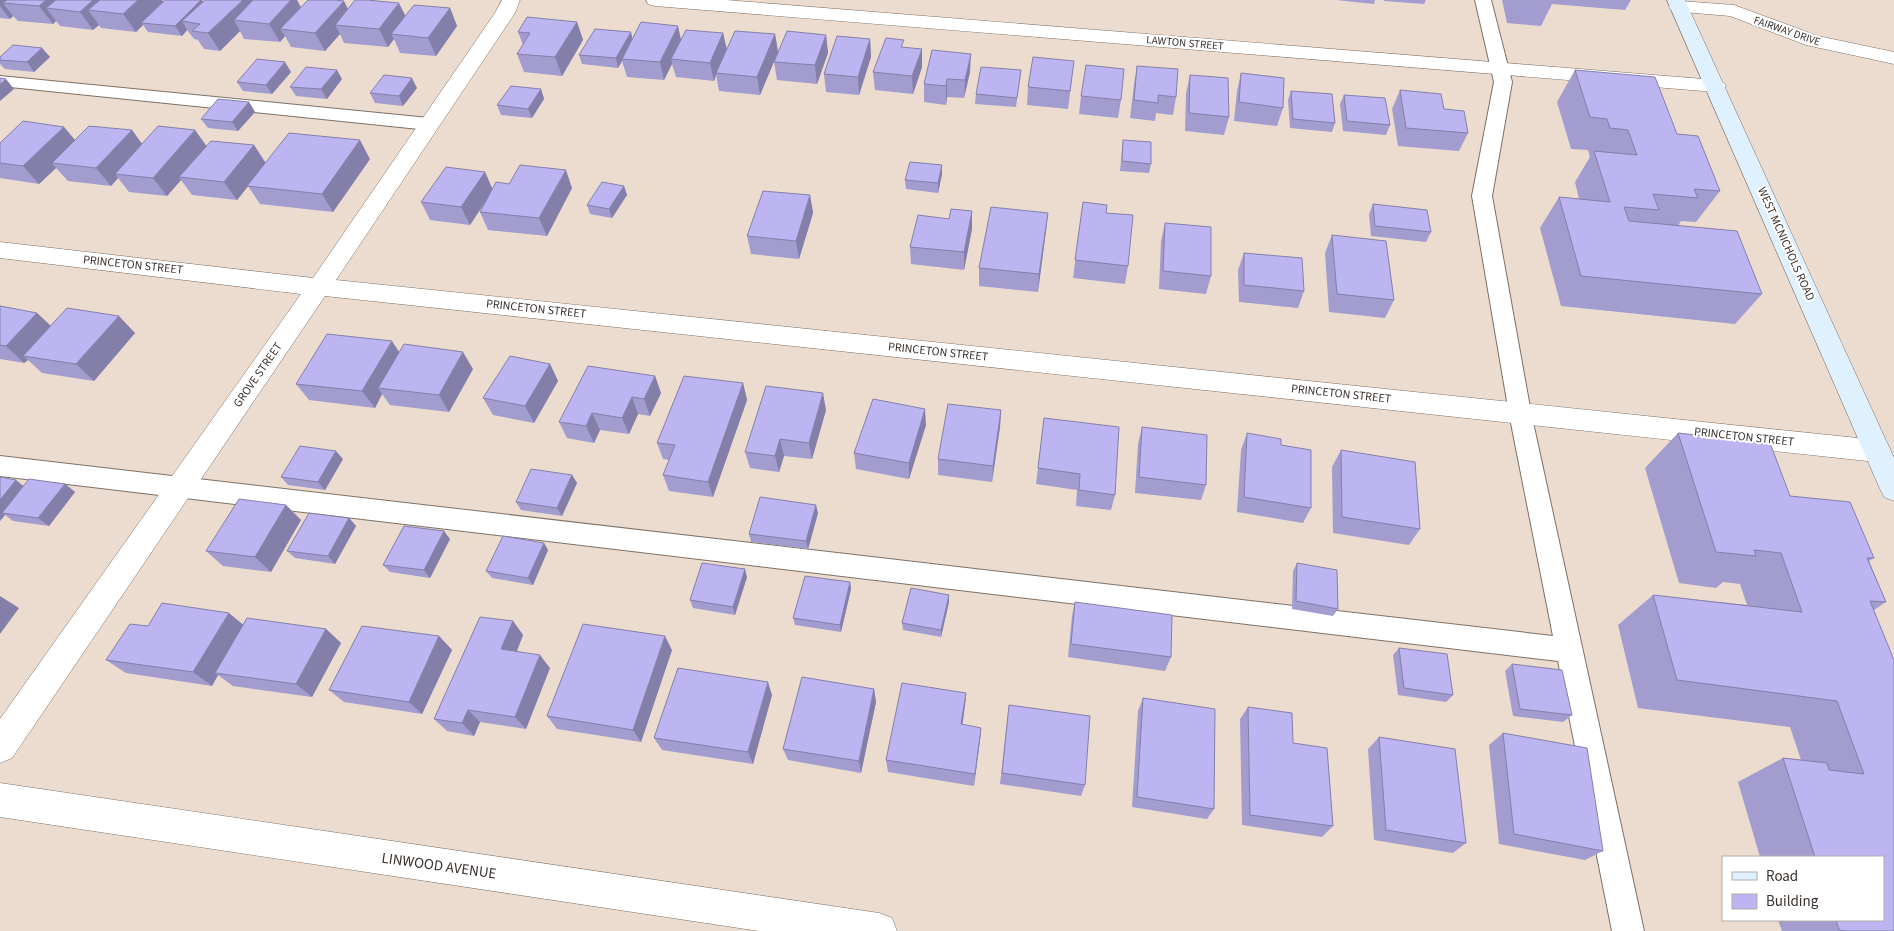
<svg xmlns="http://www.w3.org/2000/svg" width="1894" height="931" viewBox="0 0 1894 931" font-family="'Source Sans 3',sans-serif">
<rect width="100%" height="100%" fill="#ecdcd0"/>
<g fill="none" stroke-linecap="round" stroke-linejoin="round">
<defs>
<path id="service" d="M1475 0H1491L1512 82 1492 196 1531 413 1644 931H1612L1558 661 0 476V456L1553 636 1509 413 1472 196 1494 82Z
M0 76 429 118 435 120 438 124 435 128 429 130 0 86Z"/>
<path id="minor" d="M502 0H520L515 13 336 280 1877 440 1887 443 1891 451 1887 459 1877 462 325 296 12 758 0 763V719L301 294 0 258V242L313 278 495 13Z
M646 0H726L1716 80 1723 82 1726 86 1723 90 1716 92 655 6 648 4Z
M1679 1 1734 5 1818 36 1894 52V64L1806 45 1730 16 1672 11 1669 7 1672 3Z
M0 783 879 913 892 918 897 931H759L0 817Z"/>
<path id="secondary" d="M1667 0H1685L1894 458V501L1884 497 1880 489Z"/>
</defs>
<use href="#service" stroke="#7e7065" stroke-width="2"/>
<use href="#minor" stroke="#7e7065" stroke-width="1"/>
<use href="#secondary" stroke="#7e7065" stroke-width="1"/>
<use href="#service" fill="#fff" fill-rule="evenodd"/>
<use href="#minor" fill="#fff" fill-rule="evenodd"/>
<use href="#secondary" fill="#dff1fe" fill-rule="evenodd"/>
</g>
<path fill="#a29ccf" d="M0 0H162L163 2 297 0 301 7 348 9 405 16 450 8 457 26 436 56 400 53 394 39 388 47 344 43 340 34 325 51 291 47 285 36 280 42 244 39 240 31 220 51 204 49 198 40 194 39 187 30 182 36 148 32 143 25 136 32 101 28 99 25 93 30 60 26 56 21 53 24 18 21 13 16 10 19 0 18Z
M1336 0H1375L1374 4Z
M1384 0H1426L1424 4 1384 1Z
M1502 0H1631L1625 10 1552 4 1541 26 1507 23Z
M577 22 583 40 562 76 524 72 517 54 523 45 518 32Z
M631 32 632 39H681L723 33 727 49 775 34 778 52 760 95 719 91 716 75 714 81 676 77 672 64 664 80 627 77 622 61 618 68 582 64 579 55Z
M826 35 828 53 817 84 777 80 774 62Z
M870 39 871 57 859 95 826 92 824 74Z
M904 47 922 67 913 94 875 90 873 72Z
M42 48 50 57 34 72 5 69 0 64V57Z
M1137 66 1176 97 1173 115 1156 113 1155 121 1130 118 1134 84Z
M1021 70 1016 107 975 104 976 94Z
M1575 70 1677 134 1720 191 1696 222 1681 221 1678 226 1762 294 1735 324 1561 306 1540 228 1559 197 1579 199 1575 182 1590 157 1588 150 1571 149 1557 102Z
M291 72 272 94 243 91 237 82Z
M970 72 964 98 947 97 946 105 924 102V84Z
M1241 73 1283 108 1277 126 1234 121 1237 91Z
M1190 75 1229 117 1224 135 1185 131 1186 93Z
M342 79 327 99 296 96 290 87Z
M1072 79 1068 109 1027 105 1028 87Z
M417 88 403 106 375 103 370 93Z
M541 89 544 99 532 118 501 115 497 105Z
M1400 90 1444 109 1468 133 1459 151 1398 146 1392 109Z
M1291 91 1335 123 1332 132 1290 128 1288 100Z
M1344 95 1390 125 1386 135 1343 131 1340 104Z
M1081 96 1121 100 1118 118 1079 114Z
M249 102 255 112 238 131 208 128 201 119Z
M64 127 75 140 132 130 142 144 206 146 254 145 266 163 370 159 333 212 260 204 248 186 237 200 192 195 181 180 167 196 129 192 118 178 111 186 68 181 56 168 39 184 0 178V143Z
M1123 140 1151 164 1149 173 1120 171Z
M942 165V174L938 193 906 189 905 180Z
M485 172 492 189 572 188 547 236 488 230 480 212 485 202 470 225 430 220 421 202Z
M624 186 627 195 612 218 590 214 587 205Z
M810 195 813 213 799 259 751 254 747 236Z
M1083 202 1128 266 1125 284 1073 278Z
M1373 204 1431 232 1426 242 1371 236 1369 214Z
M972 211V229L964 270 911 264 910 247 949 219Z
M1048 213 1038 292 979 286V268Z
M1165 223 1211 276 1206 294 1159 289 1161 241Z
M1332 235 1394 300 1385 318 1329 312 1325 253Z
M1244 253 1304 291 1298 308 1239 302 1238 270Z
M0 306 37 313 51 326 135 333 94 381 42 373 28 360 24 363 0 359Z
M399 352 473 369 449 412 390 405 382 394 375 408 309 400 296 384Z
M550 364 558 381 534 423 493 415 483 398Z
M655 376 661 393 650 416 638 414 629 434 600 430 594 443 567 438 559 422Z
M743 383 747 400 713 497 669 491 663 475 669 460 663 459 657 443Z
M826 410 812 459 784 456 779 472 750 468 745 452Z
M1001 410 1000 427 992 482 938 475V459Z
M1044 418 1115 495 1111 510 1076 506 1077 490 1036 484Z
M926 425 909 479 856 469 854 453Z
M1142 427 1206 485 1201 500 1135 493 1138 444Z
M1247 433 1311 508 1303 523 1237 512 1241 450Z
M1678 433 1790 496 1874 558 1869 561 1886 602 1874 610 1894 931H1782L1778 920H1883V857H1760L1738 782 1783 758 1801 760 1790 727 1638 708 1618 625 1653 595 1747 605 1740 584 1723 582 1716 588 1679 583 1645 468Z
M1341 450 1420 529 1409 545 1333 533 1332 467Z
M343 459 325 490 288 485 281 477Z
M572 475 577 483 562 516 521 510 516 502Z
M0 477 24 486 65 484 75 492 49 526 13 521 5 515 0 521Z
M286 505 301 520 271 572 223 566 206 551Z
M818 513 808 549 751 542 749 534Z
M349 518 356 526 335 564 295 558 287 551Z
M450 539 430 578 390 572 383 565Z
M544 543 548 550 533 585 492 578 486 571Z
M1297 563 1338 609 1333 616 1292 609 1293 571Z
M747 577 735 615 693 608 690 600Z
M850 582 851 589 841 632 795 625 793 618Z
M949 595V602L941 637 903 630 902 623Z
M1075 602 1171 657 1165 671 1068 657 1072 616Z
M513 621 523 635 517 651 550 668 526 729 480 722 474 736 447 731 434 719Z
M243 624 326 629 341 643 312 697 233 686 218 675 212 686 126 673 106 660 148 626Z
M439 636 452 650 422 714 344 702 329 690Z
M1399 648 1453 695 1446 702 1398 695 1393 655Z
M672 650 641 742 557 729 547 716Z
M1512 664 1572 715 1563 722 1513 716 1505 671Z
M874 689 876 702 861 773 788 760 783 749Z
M966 693 965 705 962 725 981 728 980 740 974 786 888 772 886 760Z
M772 695 753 764 662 750 654 738Z
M1143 698 1214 809 1207 819 1132 807 1138 711Z
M1009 705 1085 785 1081 796 1000 784Z
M1248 707 1293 743 1333 826 1322 837 1242 825 1240 719Z
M1503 733 1603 851 1585 860 1499 844 1489 745Z
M1379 737 1466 843 1453 853 1374 840 1368 749Z"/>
<path fill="#847fa9" d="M0 0H31L3 3 13 16 10 19 0 6Z
M46 0H79L46 8 56 21 53 24 39 6Z
M93 0H122L88 10 99 25 93 30 80 12Z
M138 0H162L165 4 141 23 143 25 136 32 123 14Z
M201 0H202L208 8 182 21 187 30 182 36 175 26Z
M243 0H255L234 20 240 31 220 51 208 33Z
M291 0H297L304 14 280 29 285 36 280 42 269 24Z
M344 1 353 19 335 25 340 34 325 51 315 33Z
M399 3 408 21 391 34 394 39 388 47 379 29Z
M450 8 457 26 436 56 428 38Z
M577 22 583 40 562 76 555 57Z
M678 26 682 44 671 59 672 64 664 80 660 62Z
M631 32 633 42 622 59V61L618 68 616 58Z
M723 33 727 51 716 73V75L714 81 710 63Z
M775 34 778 52 760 95 757 77Z
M826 35 828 53 817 84 815 65Z
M870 39 871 57 859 95 858 77Z
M42 48 50 57 34 72 27 62Z
M922 49V67L913 94 912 76Z
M971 54 970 72 964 98 965 80Z
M285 62 291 72 272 94 266 85Z
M337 70 342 79 327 99 321 89Z
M412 78 417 88 403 106 399 96Z
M6 79 14 89 0 101V85Z
M947 79V97L946 105V86Z
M541 89 544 99 532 118 528 109Z
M249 102 255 112 238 131 232 122Z
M64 127 79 145 52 163 56 168 39 184 23 166Z
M132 130 145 148 115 174 118 178 111 186 96 168Z
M195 130 208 148 179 177 181 180 167 196 153 178Z
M360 140 370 159 333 212 322 194Z
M254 145 266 164 237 200 224 182Z
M942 165V174L938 193V183Z
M566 170 572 188 547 236 539 218Z
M485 172 493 190 470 225 461 207Z
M624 186 627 195 612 218 609 209Z
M810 195 813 213 799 259 796 241Z
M972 211V229L964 270V252Z
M1048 213 1046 231 1038 292 1039 274Z
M37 313 55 330 23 356 28 360 24 363 6 346Z
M119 316 135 333 94 381 76 364Z
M392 341 403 358 378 388 382 394 375 408 362 391Z
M463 352 473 369 449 412 439 395Z
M550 364 558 381 534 423 525 406Z
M655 376 661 393 650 416 644 399Z
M743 383 747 400 713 497 708 482Z
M823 393 826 410 812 459 809 443Z
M632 397 638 414 629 434 622 418Z
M925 409 926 425 909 479V463Z
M1001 410 1000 427 992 482 993 466Z
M592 413 600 430 594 443 586 426Z
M780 439 784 456 779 472 775 456Z
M336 451 343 459 325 490 318 482Z
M572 475 577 483 562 516 557 508Z
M16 480 26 488 2 513 5 515 0 521V500Z
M65 484 75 492 49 526 38 518Z
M286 505 301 520 271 572 255 557Z
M816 505 818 513 808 549 806 541Z
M349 518 356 526 335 564 328 556Z
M444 531 450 539 430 578 424 570Z
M544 543 548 550 533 585 528 578Z
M745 569 747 577 735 615 733 607Z
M850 582 851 589 841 632 840 625Z
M949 595V602L941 637V630Z
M0 596 19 608 0 634Z
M229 613 246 627 215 673 218 675 212 686 193 672Z
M513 621 523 635 512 663 501 649Z
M326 629 341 643 312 697 296 684Z
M439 636 452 650 422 714 409 702Z
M665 636 672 650 641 742 633 730Z
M540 655 550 668 526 729 515 717Z
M768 682 772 695 753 764 748 752Z
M874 689 876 702 861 773 859 761Z
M966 693 965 705 961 737V724Z
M468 710 480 722 474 736 462 723Z
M981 728 980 740 974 786 975 774Z"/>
<path fill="#bcb5f1" stroke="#847fa9" d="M7 0H46L39 6 3 3Z
M56 0H93L80 12 46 8Z
M100 0H138L123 14 88 10Z
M165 0H201L175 26 141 23Z
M205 0H243L208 33 192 31 200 24 182 21Z
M253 0H291L269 24 234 20Z
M308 0H335L344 1 315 33 280 29Z
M355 0H367L399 3 379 29 335 25Z
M414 5 450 8 428 38 391 34Z
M527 17 577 22 555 57 517 54 530 33 518 32Z
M641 22 678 26 660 62 622 59Z
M595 29 631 32 616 58 579 55Z
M686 30 723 33 710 63 671 59Z
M735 31 775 34 757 77 716 73Z
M787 31 826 35 815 65 774 62Z
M837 36 870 39 858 77 824 74Z
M886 38 904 40 901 47 922 49 912 76 873 72Z
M13 45 42 48 27 62 0 60V57Z
M932 50 971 54 965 80 947 79 946 86 924 84Z
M1033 57 1074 61 1070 91 1028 87Z
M257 59 285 62 266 85 237 82Z
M1086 65 1124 69 1121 100 1081 96Z
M1137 66 1178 69 1176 97 1158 95V103L1134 100Z
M306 67 337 70 321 89 290 87Z
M981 67 1021 70 1017 98 976 94Z
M1575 70 1655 77 1677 134 1698 136 1720 191 1694 189 1698 198 1653 194 1659 210 1624 207 1629 221 1737 231 1762 294 1581 276 1559 197 1610 202 1594 151 1637 155 1628 130 1610 128 1607 119 1590 117Z
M1241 73 1284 78 1283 108 1239 102Z
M384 75 412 78 399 96 370 93Z
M1190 75 1228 78 1229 117 1189 113Z
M0 78 6 79 0 85Z
M511 86 541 89 528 109 497 105Z
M1400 90 1441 94 1444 109 1464 111 1468 133 1406 128Z
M1291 91 1332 94 1335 123 1293 119Z
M1344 95 1385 98 1390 125 1347 121Z
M218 99 249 102 232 122 201 119Z
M23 121 64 127 23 166 0 163V143Z
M89 126 132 130 96 168 52 163Z
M158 126 195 130 153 178 115 174Z
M289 133 360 140 322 194 247 186Z
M1123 140 1151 142V164L1122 161Z
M211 141 254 145 224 182 179 177Z
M910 162 942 165 938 183 905 180Z
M520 165 566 170 539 218 480 212 496 182 509 184Z
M446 167 485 172 461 207 421 202Z
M602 182 624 186 609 209 587 205Z
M763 191 810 195 796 241 747 236Z
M1083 202 1107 205 1106 213 1133 215 1128 266 1075 260Z
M1373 204 1427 210 1431 232 1375 226Z
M991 207 1048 213 1039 274 979 268Z
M951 209 972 211 964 252 910 247 918 215 949 219Z
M1165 223 1211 227V276L1163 271Z
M1332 235 1386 241 1394 300 1337 294Z
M1244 253 1302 258 1304 291 1244 285Z
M0 306 37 313 6 346 0 345Z
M67 308 119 316 76 364 23 356Z
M327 334 392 341 362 391 296 384Z
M404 344 463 352 439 395 378 388Z
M510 356 550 364 525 406 483 398Z
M588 366 655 376 644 399 632 397 622 418 592 413 586 426 559 422Z
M684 376 743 383 708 482 663 475 675 445 657 443Z
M766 386 823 393 809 443 780 439 775 456 745 452Z
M873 399 925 409 909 463 854 453Z
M948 404 1001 410 993 466 938 459Z
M1044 418 1119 427 1115 495 1079 490 1080 474 1038 468Z
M1142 427 1207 435 1206 485 1139 477Z
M1247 433 1281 439V445L1311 450V508L1244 497Z
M1678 433 1770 443 1790 496 1850 502 1874 558H1867L1886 602 1870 601 1894 660V931H1847L1839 930 1836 920H1883V857H1815L1783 758 1827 763 1829 770 1864 774 1837 701 1677 680 1653 595 1802 612 1781 553 1754 550 1756 556 1716 552Z
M300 446 336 451 318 482 281 477Z
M1341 450 1415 462 1420 529 1342 517Z
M531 469 572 475 557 508 516 502Z
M0 477 16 480 0 500Z
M29 479 65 484 38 518 2 513Z
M760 497 816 505 806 541 749 534Z
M239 499 286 505 255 557 206 551Z
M309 513 349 518 328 556 287 551Z
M404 526 444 531 424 570 383 565Z
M503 536 544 543 528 578 486 571Z
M702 563 745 569 733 607 690 600Z
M1297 563 1337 570 1338 609 1296 601Z
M805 576 850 582 840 625 793 618Z
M911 588 949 595 941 630 902 623Z
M1075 602 1172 615 1171 657 1071 644Z
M162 603 229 613 193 672 106 660 130 624 148 626Z
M480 617 513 621 501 649 540 655 515 717 468 710 462 723 434 719Z
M247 618 326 629 296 684 215 673Z
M583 624 665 636 633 730 547 716Z
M362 626 439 636 409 702 329 690Z
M1399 648 1447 654 1453 695 1404 688Z
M1512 664 1562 670 1572 715 1520 709Z
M678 668 768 682 748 752 654 738Z
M802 677 874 689 859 761 783 749Z
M902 683 966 693 961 724 981 728 975 774 886 760Z
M1143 698 1215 709 1214 809 1137 797Z
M1009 705 1090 716 1085 785 1002 773Z
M1248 707 1292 713 1293 743 1327 748 1333 826 1250 815Z
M1503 733 1587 748 1603 851 1514 834Z
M1379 737 1455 749 1466 843 1386 830Z"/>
<g text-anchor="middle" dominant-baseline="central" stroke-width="4" stroke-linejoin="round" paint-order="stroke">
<g font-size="11" fill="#39322e" stroke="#fff">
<text transform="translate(1787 31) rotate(19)">FAIRWAY DRIVE</text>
<text transform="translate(1185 43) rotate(5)">LAWTON STREET</text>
</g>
<g font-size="12" fill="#39322e" stroke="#fff">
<text transform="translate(1786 244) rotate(66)">WEST MCNICHOLS ROAD</text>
<text transform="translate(133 265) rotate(6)">PRINCETON STREET</text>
<text transform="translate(536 309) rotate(6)">PRINCETON STREET</text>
<text transform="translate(938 352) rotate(6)">PRINCETON STREET</text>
<text transform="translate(258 375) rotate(-55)">GROVE STREET</text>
<text transform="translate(1341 394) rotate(6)">PRINCETON STREET</text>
<text transform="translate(1744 437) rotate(6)">PRINCETON STREET</text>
</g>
<g font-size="15" fill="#39322e" stroke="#fff">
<text transform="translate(439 866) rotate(8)">LINWOOD AVENUE</text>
</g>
</g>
<rect x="1722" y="856" width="162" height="65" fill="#ffffff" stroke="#b0adab"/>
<rect x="1732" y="872" width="25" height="8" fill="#dff1fe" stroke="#b0adab"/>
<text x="1766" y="881" font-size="15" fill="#39322e">Road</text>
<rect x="1732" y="894" width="25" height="15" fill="#bcb5f1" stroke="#b0adab"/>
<text x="1766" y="906" font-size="15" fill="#39322e">Building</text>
</svg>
